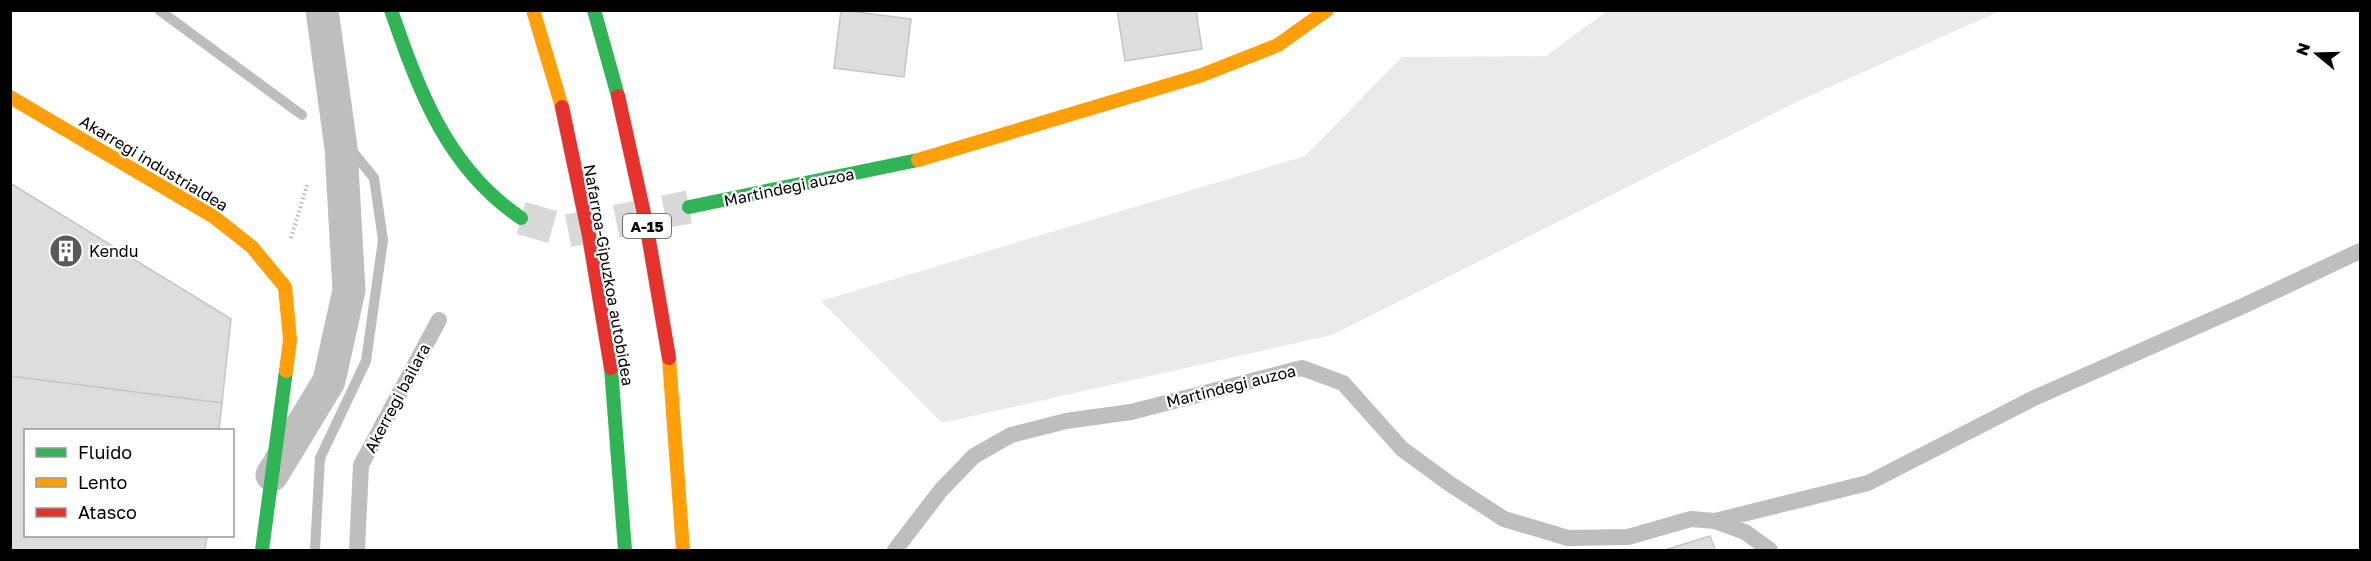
<svg xmlns="http://www.w3.org/2000/svg" width="2371" height="561" viewBox="0 0 2371 561" font-family="'Golos Text',sans-serif">
<rect width="100%" height="100%" fill="#fff"/>
<path fill="#eaeaea" d="M1607 11H2000L1807 97 1332 335 942 423 821 301 1305 156 1402 57 1546 56Z"/>
<g fill="none" stroke-linecap="round" stroke-linejoin="round">
<path stroke="#bcbcbc" stroke-width="10" d="M159 10 302 115
M315 550 320 458 366 361 383 240 374 178 353 152"/>
</g>
<path fill="#ddd" stroke="#c5c5c5" stroke-width="1.5" d="M841 10 911 19 904 77 834 68Z
M1117 10H1196L1202 49 1125 61Z
M10 183 231 319 222 403 10 376Z
M10 376 222 403 219 430H26V536H207L205 550H10Z
M1710 536 1715 550H1665Z"/>
<g fill="none" stroke-linecap="round" stroke-linejoin="round">
<path stroke="#d9d9d9" stroke-width="33" stroke-dasharray="33 16" stroke-linecap="butt" d="M521 218 567 231 689 207"/>
<path stroke="#b8b8b8" stroke-width="4" stroke-dasharray="1.5 3" stroke-linecap="butt" d="M291 238 307 185"/>
<path stroke="#bebebe" stroke-width="16" d="M1715 521 1868 483 2034 398 2243 306 2360 251
M357 550 361 465 439 320
M895 550 941 490 974 456 1011 435 1066 421 1131 412 1302 368 1343 383 1402 449 1450 484 1504 519 1568 538 1628 537 1691 519 1715 521 1745 532 1770 550"/>
<path stroke="#bebebe" stroke-width="33" d="M272 475 329 381 349 290 341 148 322 10"/>
<path stroke="#30b455" stroke-width="14" d="M391 10C419 91 447 168 521 218
M594 10 618 96
M689 207 918 160
M611 368 625 550
M262 550 286 371"/>
<path stroke="#ff9f0a" stroke-width="14" d="M533 10 562 107
M10 97 214 217 252 247 285 287 290 340 286 371
M918 160 1202 75 1278 45 1327 10
M669 358 683 550"/>
<defs>
<path id="jam-bridge" d="M618 96 646 223 669 358
M562 107 589 236 611 368"/>
</defs>
<use href="#jam-bridge" stroke="#dbdbdb" stroke-width="15" stroke-linecap="butt"/>
<use href="#jam-bridge" stroke="#e5322d" stroke-width="14"/>
</g>
<defs>
<symbol id="building-disc" viewBox="-11 -11 22 22"><circle r="9.5" fill="#595959" stroke="#fff"/><path d="M-4-6H4V6H1V3H-1V6H-4ZM-2.5-4.3h1.7v1.8h-1.7ZM.8-4.3h1.7v1.8H.8ZM-2.5-1h1.7V.8h-1.7ZM.8-1h1.7V.8H.8Z" fill="#fff"/></symbol>
</defs>
<g fill-rule="evenodd">
<use href="#building-disc" x="47" y="232" width="38" height="38"/>
</g>
<g text-anchor="middle" dominant-baseline="central" stroke-width="4.5" stroke-linejoin="round" paint-order="stroke">
<rect fill="#fff" stroke="#4c4c4c" stroke-width="1.5" x="623" y="214" width="48" height="24" rx="4.5"/>
<g font-size="15" font-weight="bold" fill="#000">
<text x="647" y="226">A-15</text>
</g>
<g font-size="16" fill="#000" stroke="#fff">
<text transform="translate(154 163) rotate(31)">Akarregi industrialdea</text>
<text transform="translate(789 187) rotate(-12)">Martindegi auzoa</text>
<text transform="translate(609 275) rotate(80)">Nafarroa-Gipuzkoa autobidea</text>
<text transform="translate(1231 386) rotate(-14)">Martindegi auzoa</text>
<text transform="translate(397 398) rotate(-62)">Akerregi bailara</text>
</g>
<g font-size="16" fill="#000" stroke="#fff" text-anchor="start">
<text x="89" y="251">Kendu</text>
</g>
</g>
<rect width="2371" height="561" fill="none" stroke="#000000" stroke-width="24"/>
<rect x="24" y="429" width="210" height="108" fill="#ffffff" stroke="#999999" stroke-width="1.5"/>
<rect x="36" y="448" width="30" height="9" fill="#30b455" stroke="#999999" stroke-width="1.5"/>
<text x="78" y="459" font-size="18" fill="#000000">Fluido</text>
<rect x="36" y="478" width="30" height="9" fill="#ff9f0a" stroke="#999999" stroke-width="1.5"/>
<text x="78" y="489" font-size="18" fill="#000000">Lento</text>
<rect x="36" y="508" width="30" height="9" fill="#e5322d" stroke="#999999" stroke-width="1.5"/>
<text x="78" y="519" font-size="18" fill="#000000">Atasco</text>
<g transform="translate(2317 54) rotate(289)" stroke="#ffffff" stroke-width="4.5" paint-order="stroke">
<path d="M0-4.5L10 22L0 15L-10 22Z" fill="#000000"/>
<text y="-9" font-size="16" font-weight="bold" text-anchor="middle" fill="#000000">N</text>
</g>
</svg>
